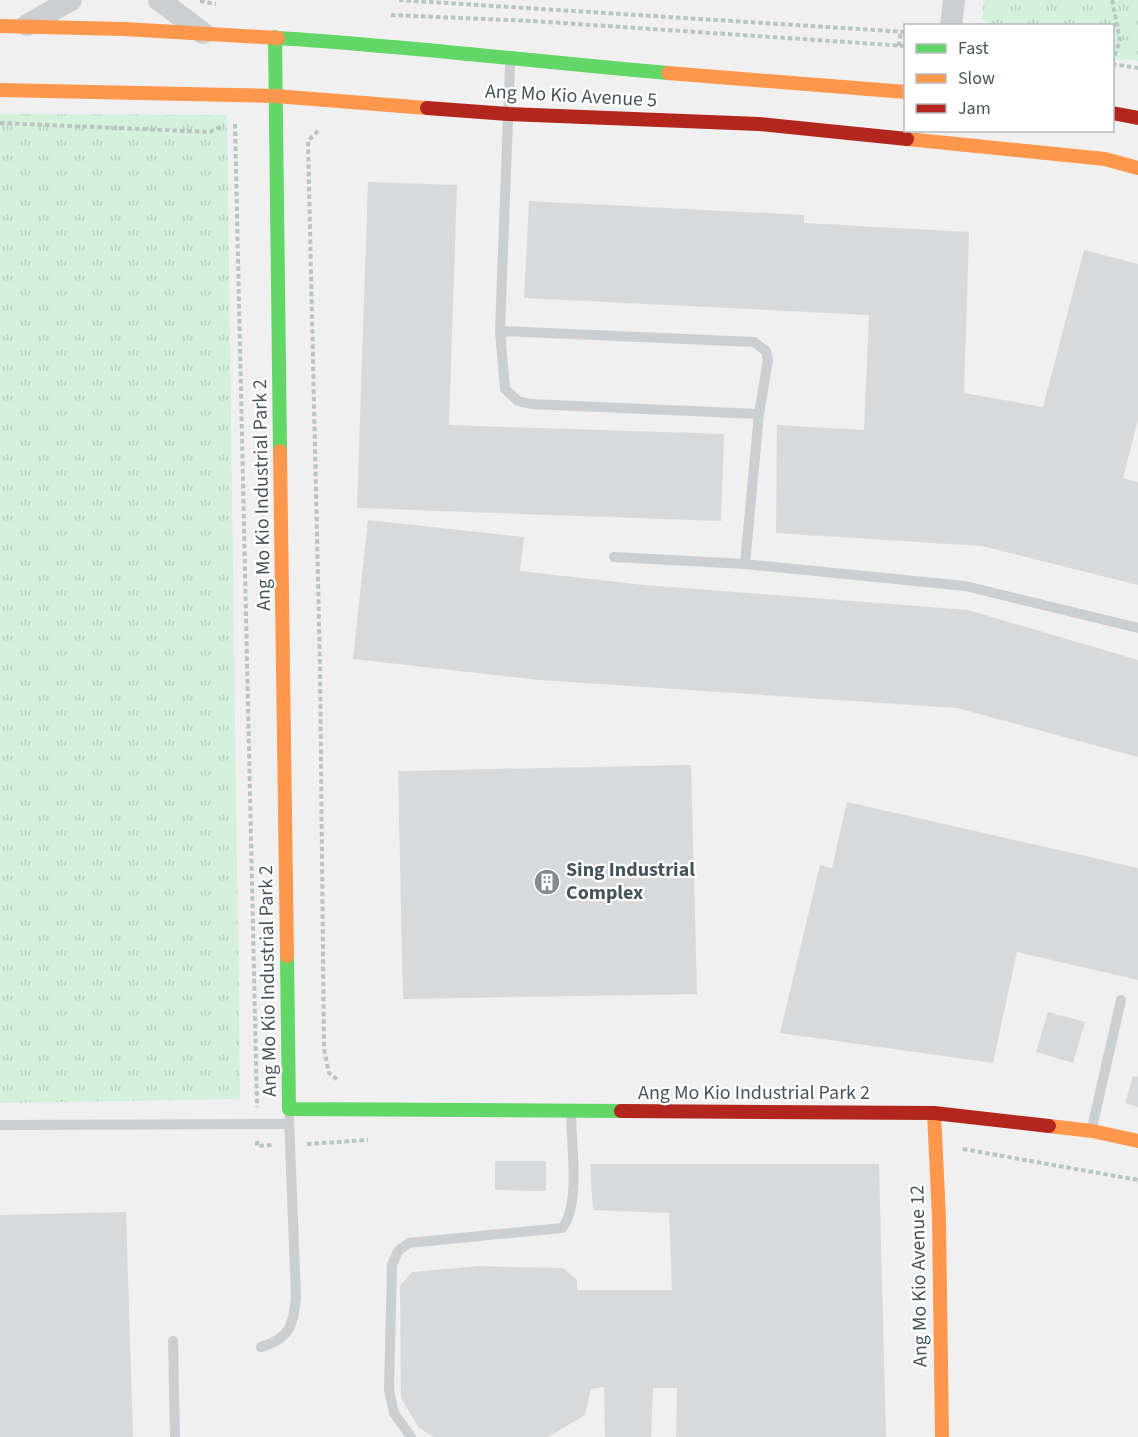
<svg xmlns="http://www.w3.org/2000/svg" width="1138" height="1437" viewBox="0 0 1138 1437" font-family="'Source Sans 3',sans-serif">
<defs>
<pattern id="grass-tufts" width="24" height="20" patternUnits="userSpaceOnUse" patternTransform="scale(1.5)"><rect width="24" height="20" fill="#d3f1db"/><path d="M3 7l-1-3M5 7V3M7 7l1-3M15 17l-1-3M17 17v-4M19 17l1-3" fill="none" stroke="#b6d1be"/></pattern>
</defs>
<rect width="100%" height="100%" fill="#f1f0f0"/>
<path fill="url(#grass-tufts)" d="M984 0H1138V61L1113 58 1112 26 988 25 982 19Z
M0 114 227 115 240 1099 0 1103Z"/>
<path fill="#d8d9da" d="M368 182 457 185 449 425 724 434 721 521 357 508Z
M529 201 804 215V223L969 232 964 393 1043 407 1084 250 1138 264V420L1123 478 1138 482V585L982 546 776 533 777 425 864 430 869 315 524 298Z
M368 520 524 537 520 571 644 585 968 610 1138 660V757L957 708 540 680 353 659Z
M691 765 697 994 403 999 398 771Z
M847 802 1138 868V980L1017 952 993 1063 780 1033 820 865 832 868Z
M1048 1012 1085 1022 1073 1063 1036 1052Z
M1133 1076 1138 1077V1107L1125 1103Z
M495 1161H546V1191L495 1190Z
M590 1164H879L886 1437H676L677 1388H653L651 1437H605L604 1387 591 1389 585 1415 548 1437H434L419 1428 401 1398 400 1286 412 1272 479 1266 563 1268 577 1280V1290H672L669 1213 593 1210Z
M126 1212 133 1437H0V1215Z"/>
<g fill="none" stroke-linecap="round" stroke-linejoin="round">
<path stroke="#b8c6c0" stroke-width="4" stroke-dasharray="4.5 3" stroke-linecap="butt" d="M399 0 906 32
M1112 0 1120 40 1112 63
M200 1 216 4
M391 15 532 21 906 46
M899 46 901 31
M1112 64 1138 68
M0 123 210 132 224 125
M235 124 257 1107
M318 131 308 141 320 667 324 1049 329 1073 338 1080
M257 1141V1146L272 1145
M307 1144 368 1140
M963 1149 1138 1180"/>
<path stroke="#cbcfd1" stroke-width="10" d="M510 65 500 331 505 389 518 401 531 404 759 414
M500 331 754 342 766 351 768 360 759 414 745 564
M614 557 745 564 965 586 1138 628
M0 1125 289 1124
M1092 1128 1121 1000
M173 1341 175 1437
M261 1347C291 1338 293 1325 296 1297L289 1119
M411 1437 394 1413 389 1390 392 1265 398 1251 409 1243 562 1228C581 1205 571 1144 571 1113"/>
<path stroke="#cbcfd1" stroke-width="22" d="M159 0 203 33
M27 25 71 0
M951 26 954 0"/>
<path stroke="#63d668" stroke-width="14" d="M275 37 280 451
M278 38C408 46 538 62 668 73
M287 956 289 1109 621 1111"/>
<path stroke="#ff974d" stroke-width="14" d="M0 26 124 29 278 38
M668 73 906 92
M0 90 275 96 427 108
M907 139 1105 159 1138 168
M280 451 287 956
M934 1113 939 1218 942 1437
M1049 1126 1092 1131 1138 1141"/>
<path stroke="#b3261e" stroke-width="14" d="M427 108 508 114 759 124 907 139
M1112 113 1138 118
M621 1111 934 1113 1049 1126"/>
</g>
<defs>
<symbol id="building-disc" viewBox="-11 -11 22 22"><circle r="9.5" fill="#828b90" stroke="#fff"/><path d="M-4-6H4V6H1V3H-1V6H-4ZM-2.5-4.3h1.7v1.8h-1.7ZM.8-4.3h1.7v1.8H.8ZM-2.5-1h1.7V.8h-1.7ZM.8-1h1.7V.8H.8Z" fill="#fff"/></symbol>
</defs>
<g fill-rule="evenodd">
<use href="#building-disc" x="532" y="867" width="30" height="30"/>
</g>
<g text-anchor="middle" dominant-baseline="central" stroke-width="4.5" stroke-linejoin="round" paint-order="stroke">
<g font-size="20" fill="#46555d" stroke="#fff">
<text transform="translate(571 96) rotate(3)">Ang Mo Kio Avenue 5</text>
<text transform="translate(262 495) rotate(-91)">Ang Mo Kio Industrial Park 2</text>
<text transform="translate(268 981) rotate(-91)">Ang Mo Kio Industrial Park 2</text>
<text x="754" y="1093">Ang Mo Kio Industrial Park 2</text>
<text transform="translate(919 1276) rotate(-91)">Ang Mo Kio Avenue 12</text>
</g>
<g font-size="20" font-weight="bold" fill="#46555d" stroke="#fff" text-anchor="start">
<text x="566" y="870">Sing Industrial<tspan x="566" dy="23">Complex</tspan></text>
</g>
</g>
<rect x="904" y="24" width="210" height="108" fill="#ffffff" stroke="#b5bbbe" stroke-width="1.5"/>
<rect x="916" y="44" width="30" height="9" fill="#63d668" stroke="#b5bbbe" stroke-width="1.5"/>
<text x="958" y="54" font-size="18" fill="#46555d">Fast</text>
<rect x="916" y="74" width="30" height="9" fill="#ff974d" stroke="#b5bbbe" stroke-width="1.5"/>
<text x="958" y="84" font-size="18" fill="#46555d">Slow</text>
<rect x="916" y="104" width="30" height="9" fill="#b3261e" stroke="#b5bbbe" stroke-width="1.5"/>
<text x="958" y="114" font-size="18" fill="#46555d">Jam</text>
</svg>
